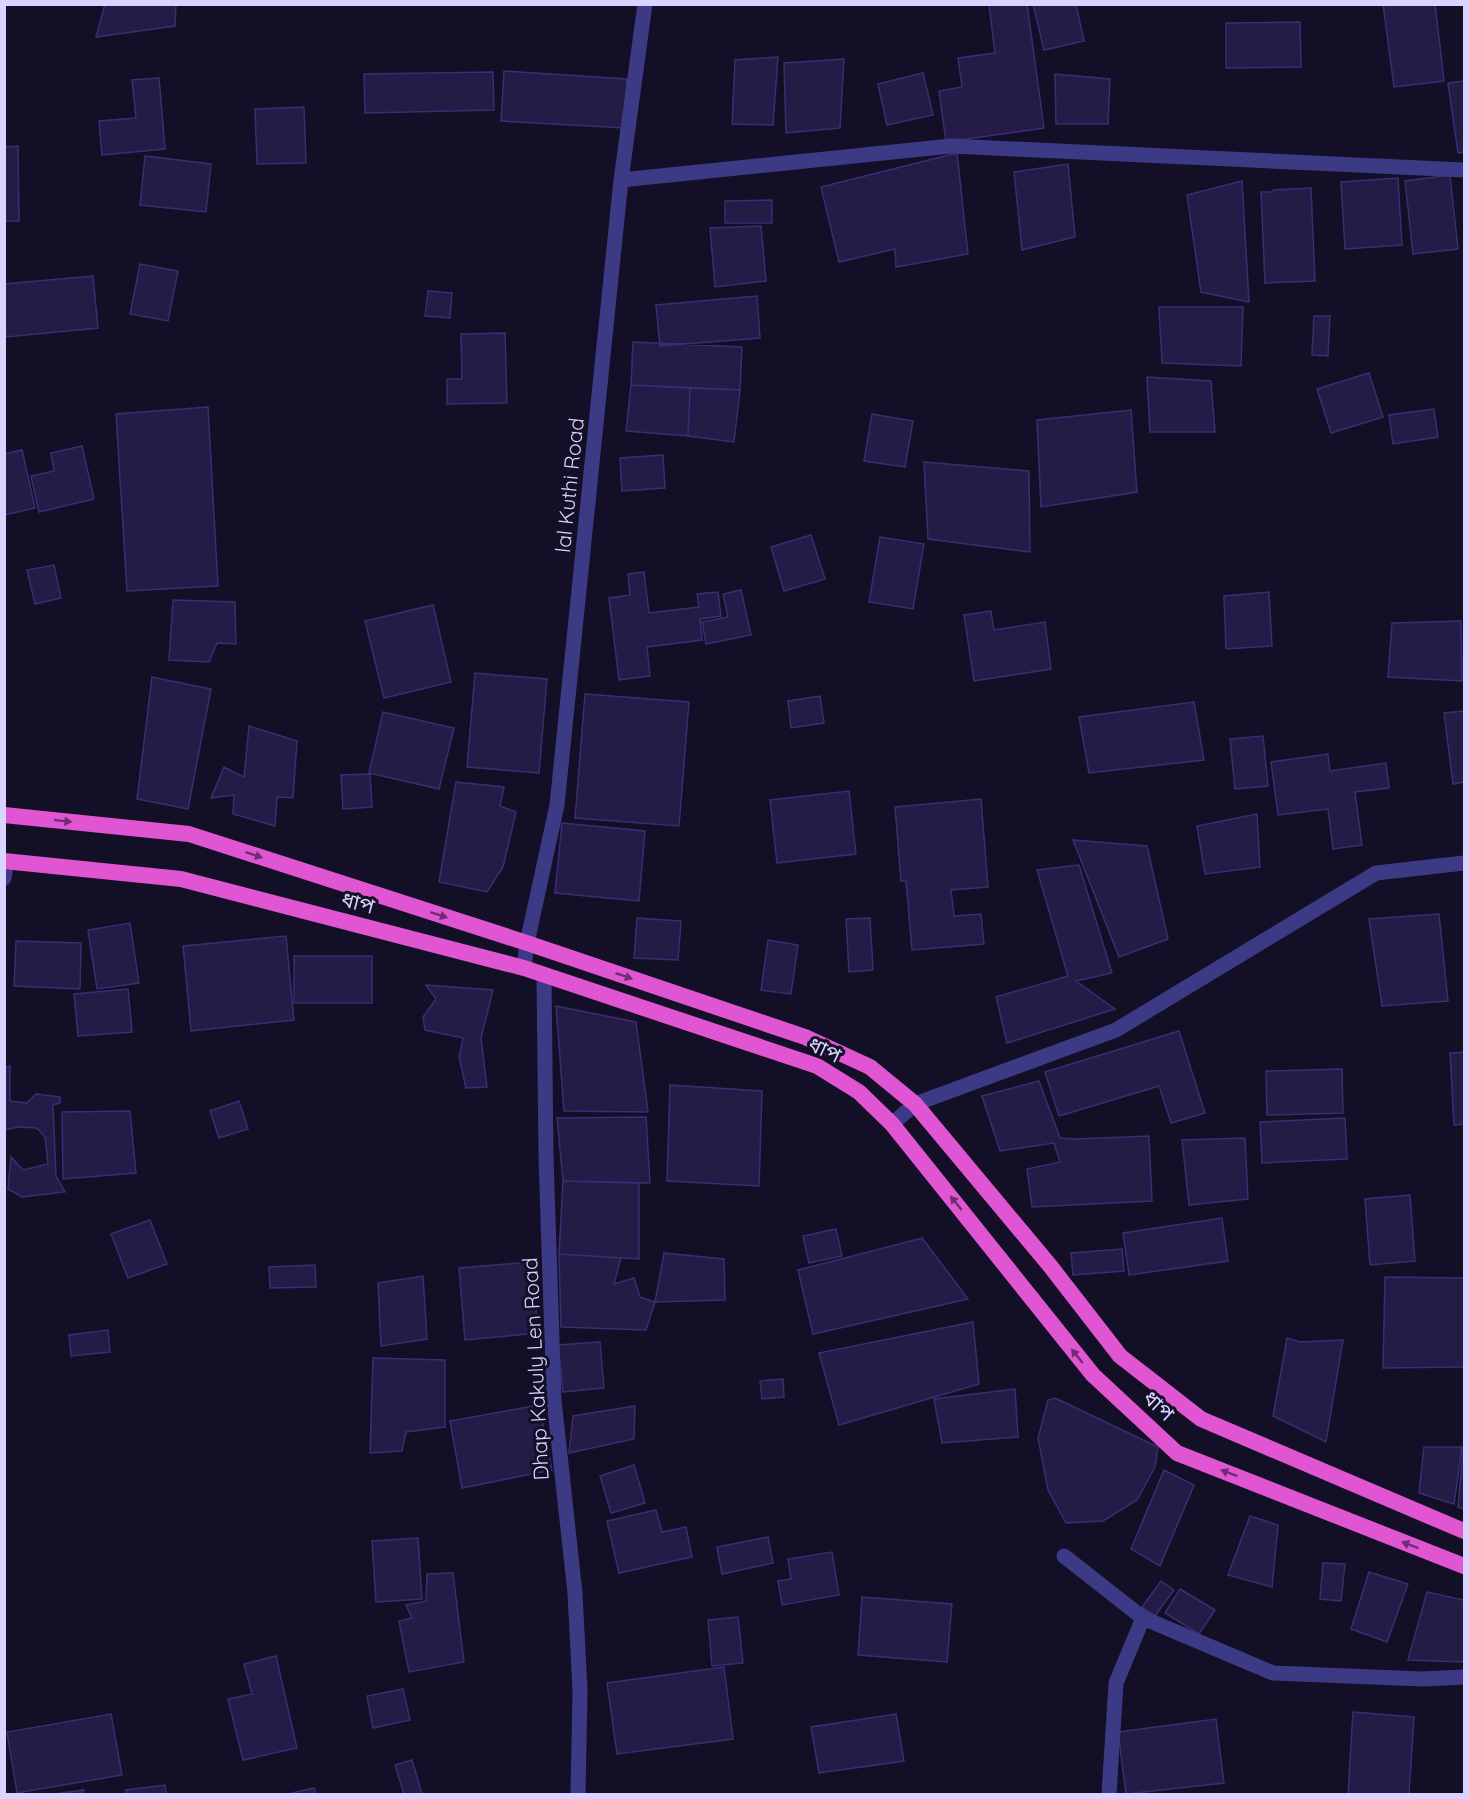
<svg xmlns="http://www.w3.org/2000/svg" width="1469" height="1799" viewBox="0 0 1469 1799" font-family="Quicksand,'Noto Sans Bengali',sans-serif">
<rect width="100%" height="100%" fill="#130f26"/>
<path fill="#241b47" stroke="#3b2d73" stroke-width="1.5" d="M105 4H176L175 26 96 37Z
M989 4H1027L1044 128 946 142 939 91 962 87 958 58 995 53Z
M1033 4H1076L1084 41 1044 50Z
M1383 4H1435L1444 81 1394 87Z
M1300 22 1301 67 1226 68V23Z
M778 57 773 125 732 124 735 60Z
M844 59 840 128 786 133 784 63Z
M504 71 627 79 624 128 501 121Z
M493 72 494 110 365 113 364 74Z
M923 73 933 115 887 125 878 84Z
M1055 74 1110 79 1108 124H1056Z
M159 78 165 149 102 155 99 121 136 118 132 80Z
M1464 81V152L1458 153 1448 83Z
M304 107 306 163 257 164 255 109Z
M18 146 19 221H4V147Z
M957 153 968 254 896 267 895 249 839 262 821 187Z
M145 156 211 164 206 212 140 205Z
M1068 164 1075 237 1022 250 1014 172Z
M1450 175 1458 249 1413 254 1405 181Z
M1398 178 1402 245 1345 249 1341 182Z
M1242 181 1249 302 1201 292 1187 195Z
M1311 188 1315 281 1265 283 1261 192H1273V190Z
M772 200V223H725V201Z
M761 226 766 281 715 287 710 228Z
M140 264 178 271 168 321 130 314Z
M93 276 98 328 6 337 4 284Z
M428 291 452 293 450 318 425 316Z
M757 296 760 338 660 346 656 305Z
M1159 307H1243L1241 366 1162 363Z
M1314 316H1330L1328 356 1312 355Z
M505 333 507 403 447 404V379H462L461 334Z
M633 342 742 347 740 390 631 385Z
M1369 373 1383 417 1331 433 1317 389Z
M1147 377 1211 381 1215 432H1150Z
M631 385 690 388 688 436 626 431Z
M690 388 740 390 734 442 688 436Z
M208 407 218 586 127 591 116 414Z
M1434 409 1438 437 1393 444 1389 415Z
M1131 410 1137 492 1041 507 1037 420Z
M872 414 913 421 905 467 864 461Z
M82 446 94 499 39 512 31 476 54 471 51 453Z
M22 450 35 508 4 515V454Z
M663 455 665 488 622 491 620 458Z
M924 462 1029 471 1030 552 928 539Z
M811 535 825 579 784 591 771 547Z
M880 537 924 544 913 609 869 602Z
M54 565 61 598 35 604 27 570Z
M644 572 649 613 699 607 697 594 718 592 721 616 700 619 702 640 647 647 650 676 619 680 609 598 630 595 628 574Z
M741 590 751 635 706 644 702 622 728 617 723 594Z
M1269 592 1272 646 1226 649 1224 596Z
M173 600 235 602 236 644 217 643 209 662 169 660Z
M433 605 451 682 384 698 365 621Z
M991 611 994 630 1045 622 1051 669 974 681 964 615Z
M1461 621 1462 681 1388 677 1392 623Z
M475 673 547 679 539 773 467 767Z
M152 677 211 689 188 809 137 799Z
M585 694 689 702 679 826 575 818Z
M820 696 824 723 791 728 788 701Z
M1194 702 1204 760 1089 773 1079 717Z
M1464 711V789V782L1453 784 1444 713Z
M383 712 454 728 439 789 369 773Z
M249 726 297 741 293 798 277 797 275 826 233 814 234 795 211 798 224 767 244 777Z
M1263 736 1268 786 1235 789 1230 739Z
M1328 754 1330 771 1386 763 1389 788 1355 792 1362 845 1333 849 1328 809 1278 815 1271 762Z
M370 774 372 807 343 809 341 775Z
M456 782 504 787 500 806 516 812 503 867 487 892 439 882Z
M849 791 856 854 777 863 770 800Z
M981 799 988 887 951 890 954 916 981 914 984 944 912 950 906 881H901L895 807Z
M1257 814 1260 867 1205 874 1197 826Z
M562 823 645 831 639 901 555 893Z
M1073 840 1147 846 1168 939 1119 957Z
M1079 865 1112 973 1076 981 1115 1009 1007 1043 996 997 1068 976 1037 870Z
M1439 914 1448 1001 1382 1006 1369 919Z
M637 918 681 921 678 960 634 958Z
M870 918 873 970 849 972 846 919Z
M130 923 139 983 97 989 88 930Z
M286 936 294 1020 191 1031 183 946Z
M768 940 798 945 791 994 761 990Z
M16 941 81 943 80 989 14 986Z
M294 956H372V1003H294Z
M426 985 493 990 481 1038 487 1087 466 1088 459 1057 463 1038 425 1030 423 1017 436 999Z
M128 989 132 1032 78 1036 74 994Z
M556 1006 636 1022 648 1112 564 1111Z
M1179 1031 1205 1113 1171 1123 1159 1086 1059 1116 1045 1072Z
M1464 1052V1124L1454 1125 1450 1053Z
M10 1066V1101L27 1103 36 1094 60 1097V1103L53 1105 56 1176 65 1192 22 1197 8 1189 11 1157 23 1170 48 1164 45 1137 37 1128 18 1127 4 1130V1068Z
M1342 1069 1343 1113 1267 1115 1266 1071Z
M1039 1081 1060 1138 1076 1139 1149 1136 1152 1201 1032 1207 1027 1169 1060 1162 1054 1143 1000 1151 982 1096Z
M670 1085 762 1091 759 1186 667 1181Z
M239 1101 248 1129 219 1138 210 1111Z
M130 1111 136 1173 63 1179 62 1112Z
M646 1117 650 1183 563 1181 557 1118Z
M1345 1118 1347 1159 1262 1163 1260 1122Z
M1245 1138 1248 1199 1189 1205 1182 1140Z
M563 1181 639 1183V1259L559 1254Z
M1410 1195 1415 1261 1370 1265 1365 1199Z
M1222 1218 1228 1261 1129 1275 1123 1233Z
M150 1220 167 1264 128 1278 111 1234Z
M836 1229 842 1256 809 1263 803 1236Z
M922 1238 968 1299 813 1334 798 1270Z
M1122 1249 1124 1271 1073 1275 1071 1253Z
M664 1253 724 1259 725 1300 655 1302Z
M559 1254 621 1258 614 1284 634 1278 640 1297 655 1302 646 1330 561 1327Z
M532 1262 538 1333 465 1340 459 1268Z
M315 1265 316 1287 270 1288 269 1267Z
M423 1276 427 1339 381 1346 378 1283Z
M1385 1277 1464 1278V1367L1383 1368Z
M973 1322 979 1384 839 1425 819 1353Z
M108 1330 110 1352 71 1356 69 1335Z
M1287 1338 1300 1342 1343 1340 1326 1442 1273 1416Z
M600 1342 604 1388 563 1392 558 1345Z
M373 1358 445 1360V1427L406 1432 402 1451 370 1453Z
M783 1379 784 1397 762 1399 760 1381Z
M1015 1389 1018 1437 942 1443 934 1399Z
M1055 1398 1158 1447 1155 1467 1137 1500 1103 1521 1066 1523 1048 1490 1038 1438 1048 1400Z
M539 1405 552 1470 462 1488 450 1421Z
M635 1406 634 1439 569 1453 573 1416Z
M1464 1441V1509L1458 1507Z
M1424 1447H1462L1454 1504 1419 1493Z
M634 1465 645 1503 611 1513 600 1476Z
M1164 1470 1194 1485 1160 1566 1131 1549Z
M656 1510 662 1532 686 1527 692 1557 619 1573 607 1521Z
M1250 1516 1278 1525 1272 1587 1228 1575Z
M768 1537 773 1563 722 1574 717 1547Z
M418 1538 422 1599 376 1602 372 1541Z
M832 1552 839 1595 782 1605 778 1581 791 1579 788 1559Z
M1323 1563 1345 1564 1341 1601 1320 1599Z
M1369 1572 1408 1584 1387 1642 1351 1629Z
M453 1573 464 1662 409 1672 399 1621 412 1618 406 1605 426 1601 427 1574Z
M1161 1581 1174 1590 1155 1616 1142 1607Z
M1180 1589 1215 1610 1199 1634 1165 1613Z
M1427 1592 1464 1600V1662L1408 1660Z
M862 1597 952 1604 947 1662 858 1655Z
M738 1617 743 1663 712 1666 708 1620Z
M276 1656 297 1748 243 1760 228 1699 252 1694 244 1664Z
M724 1667 733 1739 617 1754 607 1683Z
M403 1689 410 1720 373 1728 367 1696Z
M1353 1712 1414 1717 1409 1794H1348Z
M111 1714 122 1775 17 1793 7 1732Z
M896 1714 904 1761 819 1773 811 1727Z
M1216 1719 1224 1783 1126 1794 1118 1732Z
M412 1760 422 1794H404L395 1765Z
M165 1785 166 1794H126V1790Z
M314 1788 316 1794H288Z
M84 1790 83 1794H54Z"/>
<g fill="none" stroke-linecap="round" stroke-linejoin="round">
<path stroke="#3d3a85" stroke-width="15" d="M1064 1556 1143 1618 1273 1673 1423 1679 1464 1677
M1109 1794 1116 1683 1143 1618"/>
<path stroke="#3d3a85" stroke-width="15" d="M621 180 951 146 1464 170
M4 878 7 861
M524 968 527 943 557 805 621 180 645 4
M544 976 546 1157 554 1400 575 1593 580 1691 578 1794
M892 1124 915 1104 1116 1030 1376 873 1464 863"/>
<path stroke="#e055d1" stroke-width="16" d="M4 815 189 834 527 943 805 1037 870 1067 915 1104 1051 1267 1120 1356 1201 1419 1464 1531
M4 861 181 879 524 968 817 1066 859 1092 892 1124 1093 1375 1177 1453 1464 1566"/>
</g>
<defs><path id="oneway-solid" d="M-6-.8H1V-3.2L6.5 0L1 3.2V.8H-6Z" transform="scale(1.5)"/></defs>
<g fill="#6f2e73">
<use href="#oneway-solid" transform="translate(63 821) rotate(6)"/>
<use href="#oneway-solid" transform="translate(254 855) rotate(18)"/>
<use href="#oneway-solid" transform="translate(439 915) rotate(18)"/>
<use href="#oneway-solid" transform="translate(624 976) rotate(19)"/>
<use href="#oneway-solid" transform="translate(956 1203) rotate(-129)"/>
<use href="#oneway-solid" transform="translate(1077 1356) rotate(-129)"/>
<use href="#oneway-solid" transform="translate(1229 1473) rotate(-159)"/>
<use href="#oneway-solid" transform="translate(1410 1545) rotate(-159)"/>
</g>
<g text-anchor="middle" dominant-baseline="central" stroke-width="6" stroke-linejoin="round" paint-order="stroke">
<g font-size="21" fill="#d9d4ff" stroke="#130f26">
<text transform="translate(569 485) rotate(-84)">lal Kuthi Road</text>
<text transform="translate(358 902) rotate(15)">ধাপ</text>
<text transform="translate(825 1049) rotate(25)">ধাপ</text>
<text transform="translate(535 1369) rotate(-93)">Dhap Kakuly Len Road</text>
<text transform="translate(1159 1405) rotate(43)">ধাপ</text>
</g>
</g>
<rect width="1469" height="1799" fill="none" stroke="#d9d4ff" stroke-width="12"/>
</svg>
